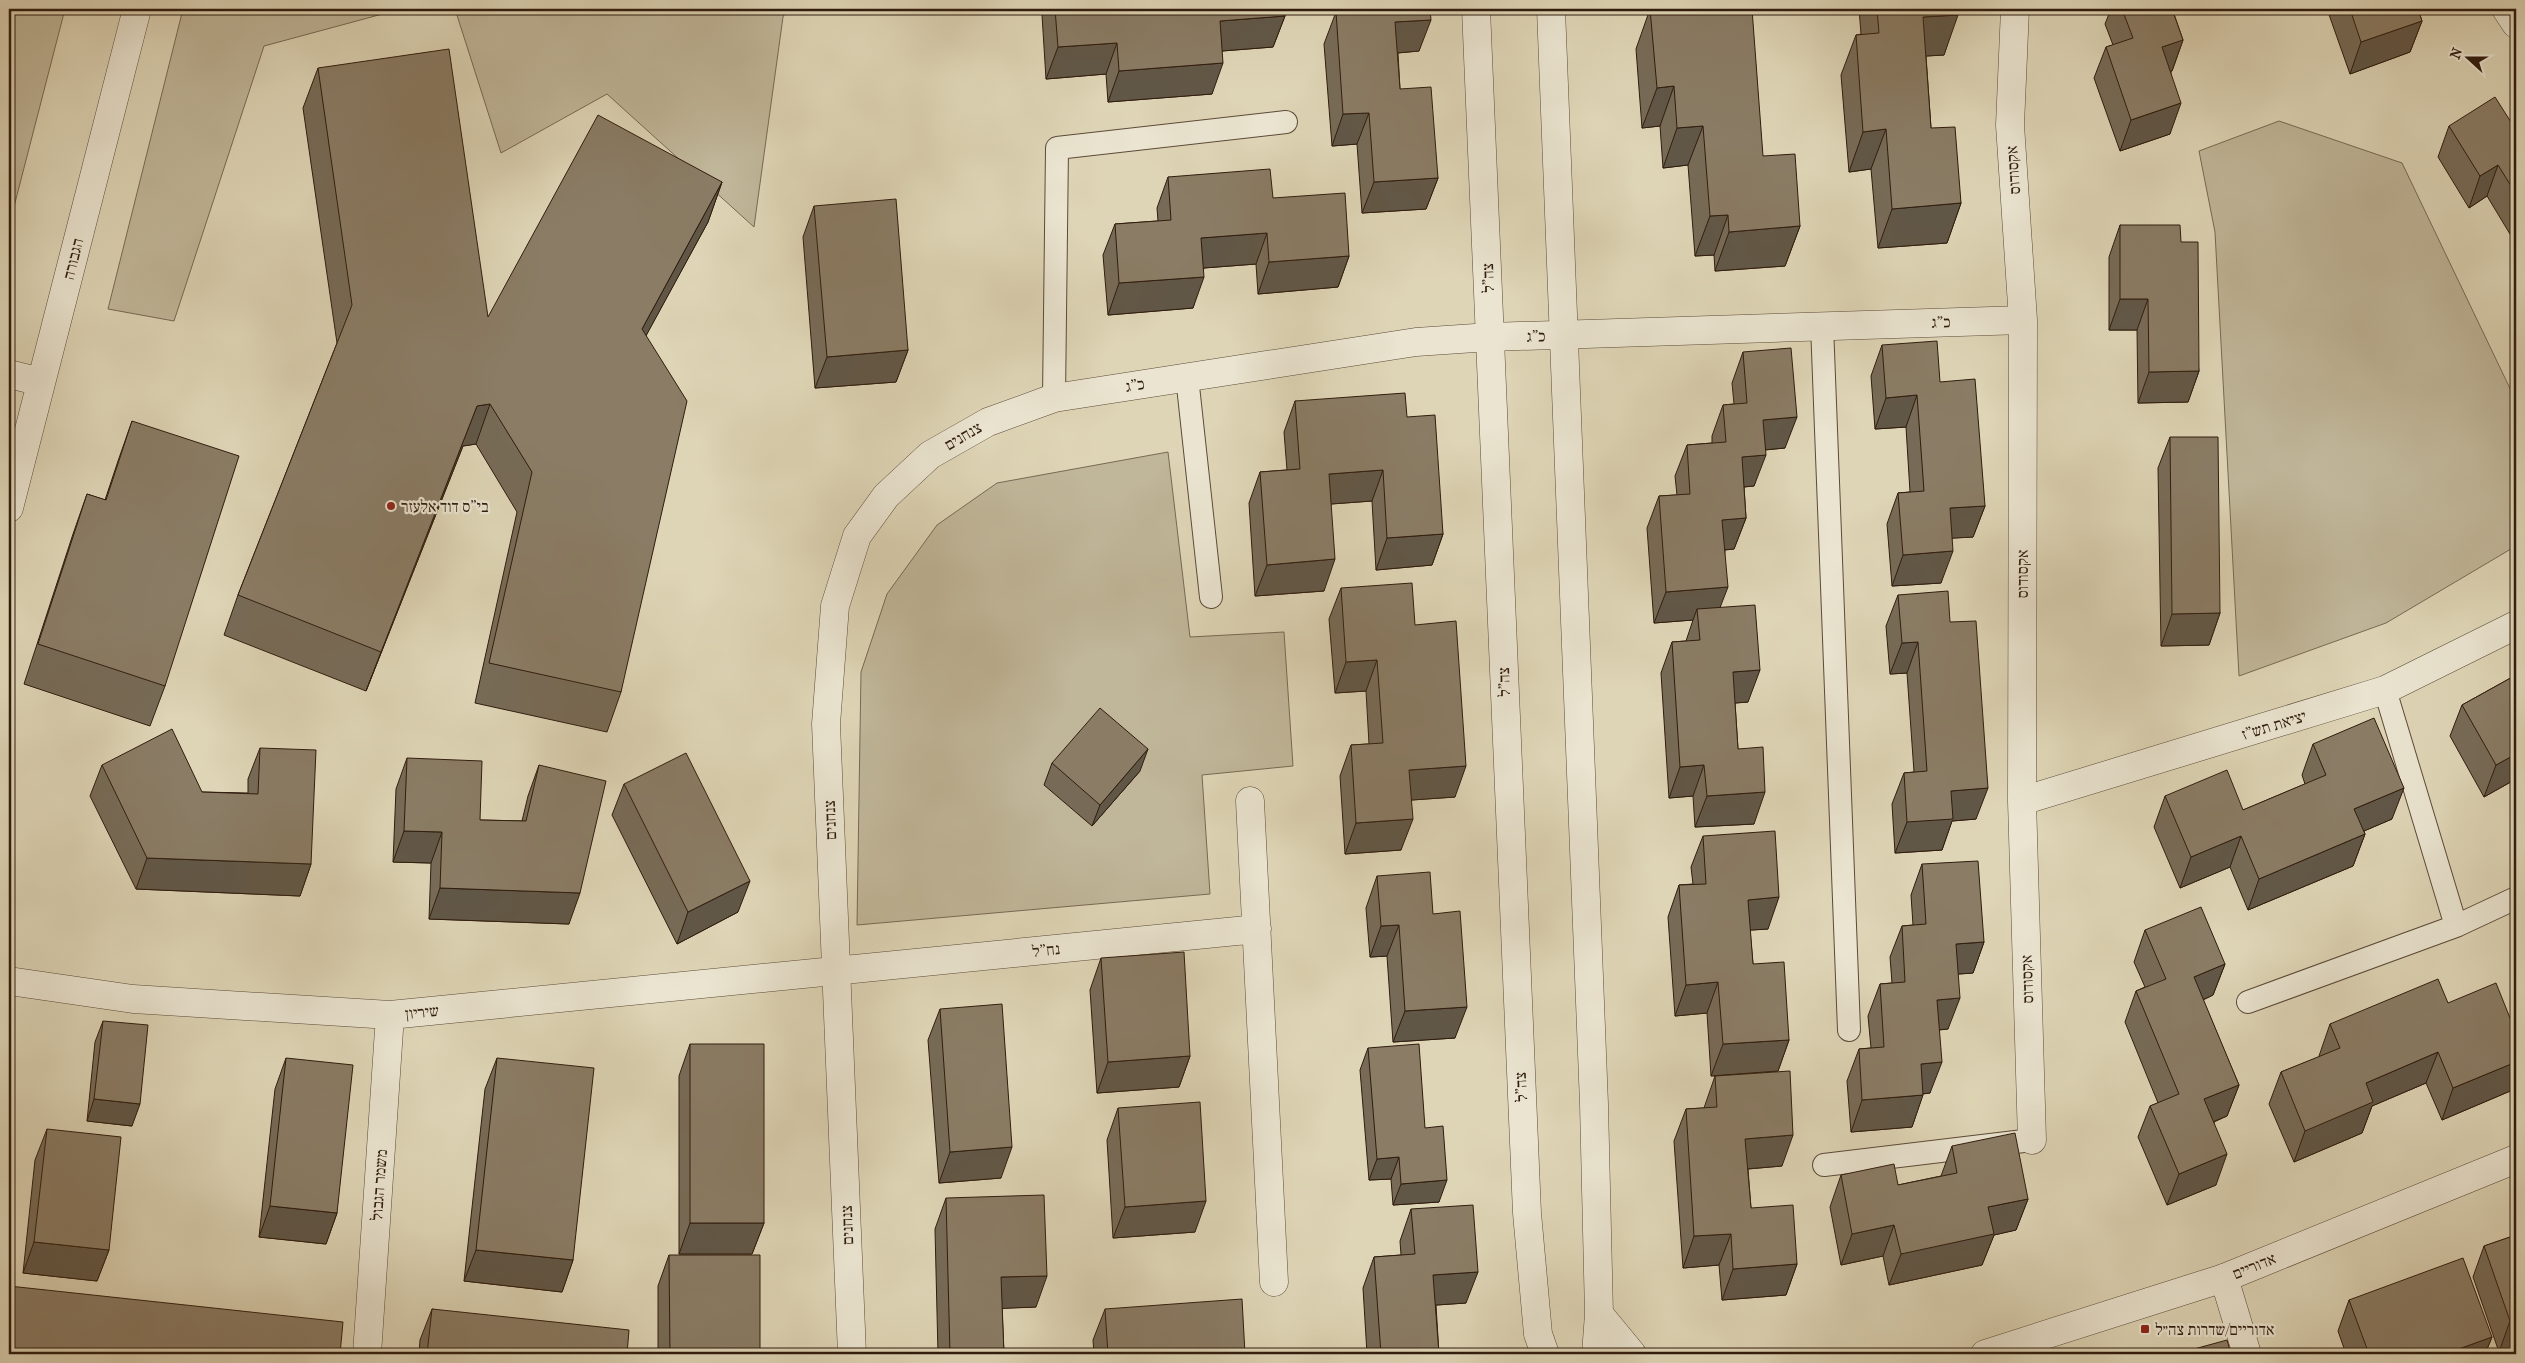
<svg xmlns="http://www.w3.org/2000/svg" width="2525" height="1363" viewBox="0 0 2525 1363" font-family="'IM FELL French Canon','Frank Ruhl Libre',serif">
<rect width="100%" height="100%" fill="#ded5b6"/>
<filter id="stains"><feTurbulence type="fractalNoise" baseFrequency=".004" numOctaves="4"/><feColorMatrix values="0 0 0 0 .2 0 0 0 0 .09 0 0 0 0 .02 0 0 0 .5 -.17"/></filter>
<radialGradient id="worn" r=".72"><stop offset=".6" stop-color="#630" stop-opacity="0"/><stop offset="1" stop-color="#630" stop-opacity=".3"/></radialGradient>
<path fill="#c0b699" stroke="#786954" d="M9 9H65L9 226Z
M183 9H401L264 46 174 321 108 309Z
M455 9H787L783 17 754 227 607 94 501 153Z
M2279 121 2402 163 2516 401V546L2386 623 2239 676 2215 232 2199 151Z
M1168 452 1190 637 1284 632 1293 766 1202 775 1210 894 857 925 861 672 887 594 937 525 997 483Z"/>
<g fill="none" stroke-linecap="round" stroke-linejoin="round">
<defs>
<path id="service" d="M1822 325 1849 1030
M1187 377 1211 597
M1054 398 1057 148 1286 122
M2385 690 2456 926
M2248 1002 2456 926 2516 898
M1824 1165 2032 1140"/>
<path id="minor" d="M2015 9 2010 125 2023 320 2022 801 2032 1140
M2506 9 2516 24
M9 374 41 382
M9 508 137 9
M1250 801 1274 1282
M2022 801 2385 690 2516 625
M9 981 133 999 390 1015 1257 929
M2224 1278 2247 1354
M367 1354 390 1015
M852 1354 826 724 835 606 857 536 886 496 930 455 988 422 1054 398 1416 342 1490 337 2023 320"/>
<path id="tertiary" d="M1476 9 1527 1213 1538 1334 1545 1354
M1551 9 1594 1104 1599 1314 1596 1354
M1599 1314 1632 1354
M1985 1354 2224 1278 2516 1159"/>
</defs>
<use href="#service" stroke="#5c4a38" stroke-width="24"/>
<use href="#minor" stroke="#5c4a38" stroke-width="29"/>
<use href="#tertiary" stroke="#5c4a38" stroke-width="29"/>
<use href="#service" stroke="#eae4d0" stroke-width="22"/>
<use href="#minor" stroke="#eae4d0" stroke-width="28"/>
<use href="#tertiary" stroke="#eae4d0" stroke-width="28"/>
</g>
<path fill="#776b57" stroke="#301c0e" d="M1044 9H1284L1285 16 1273 47 1222 51 1212 94 1108 102 1106 74 1046 79 1042 15Z
M1353 9H1430L1419 51 1398 53 1400 89 1438 178 1426 209 1362 213 1357 144 1332 146 1324 44 1336 12 1353 11Z
M1650 9 1763 156 1800 226 1785 266 1715 271 1714 255 1695 256 1688 165 1663 168 1660 126 1642 128 1636 49Z
M1859 9H1958L1944 55 1926 56 1931 128 1961 203 1947 243 1878 248 1871 169 1849 172 1841 75 1856 35 1861 34Z
M2111 9H2174L2173 11 2183 40 2172 71H2171L2170 134 2120 151 2094 78 2106 47 2113 45 2105 24Z
M2308 9H2326L2310 14Z
M2327 9H2418L2422 21 2410 52 2350 74Z
M318 68 488 317 722 182 708 222 646 335 621 692 607 732 475 703 517 512 476 444 463 446 366 691 224 635 238 595 337 343 303 108Z
M2449 126 2516 130V244L2487 196 2469 208 2438 157Z
M1168 177 1273 198 1349 256 1338 287 1258 294 1256 264 1204 268 1193 308 1108 315 1103 255 1115 224 1158 221 1157 208Z
M814 206 908 350 896 382 815 388 803 237Z
M2120 225 2181 242 2199 371 2188 402 2138 403 2137 330H2109V257Z
M1882 345 1940 382 1985 506 1973 537 1952 538 1941 583 1892 586 1887 524 1898 493 1910 492 1906 427 1875 429 1871 376Z
M1743 352 1785 448 1765 450 1754 486 1744 487 1746 518 1734 549 1725 550 1720 608 1748 702 1735 703 1738 749 1754 824 1695 827 1693 796 1669 798 1661 673 1672 642 1686 641 1693 620 1654 623 1647 528 1659 496 1677 495 1675 476 1687 445 1712 443V436L1723 405 1734 404 1732 383Z
M1295 401 1407 417 1443 534 1432 565 1376 570 1372 501 1331 504 1324 591 1255 596 1249 503 1260 472 1287 470 1284 432Z
M132 421 165 686 150 726 24 684 73 534 87 494 105 500 118 461Z
M2170 437 2220 613 2209 645 2161 646 2158 468Z
M1341 588 1415 625 1455 797 1411 800 1401 850 1345 854 1340 776 1351 745 1369 744 1366 691 1335 693 1329 619Z
M1898 595 1950 622 1976 819 1952 821 1942 850 1895 853 1892 804 1904 773 1914 772 1907 673 1890 674 1886 626Z
M2516 675V779L2484 797 2450 736 2462 705Z
M2313 744 2392 819 2364 831 2365 834 2353 866 2248 910 2230 867 2180 888 2154 827 2165 796 2243 810 2305 784 2302 775Z
M260 748 311 864 300 896 136 889 90 796 102 765 202 792 248 793V779Z
M407 758 480 820 522 821 528 796 539 765 569 924 429 919 431 863 393 862 396 789Z
M1052 763 1140 771 1092 826 1044 785Z
M624 784 738 912 677 944 612 815Z
M1703 836 1768 929 1750 930 1753 964 1789 1040 1778 1071 1711 1076 1707 1013 1675 1016 1668 917 1679 885 1693 884 1691 867Z
M1922 864 1984 942 1973 973 1958 974 1948 1029 1939 1030 1930 1093 1923 1094 1912 1127 1851 1132 1847 1081 1859 1049 1871 1048 1868 1016 1880 984 1892 983 1890 957 1902 926 1913 925 1911 895Z
M1377 876 1433 914 1455 1038 1393 1042 1387 956 1370 957 1366 908Z
M2145 930 2225 964 2213 995 2203 1000 2239 1085 2227 1116 2214 1122 2216 1185 2167 1205 2138 1137 2150 1106 2158 1103 2125 1022 2136 991 2145 987 2134 962Z
M1101 958 1190 1056 1179 1087 1097 1093 1090 990Z
M2448 1003 2515 1089 2442 1120 2426 1083 2372 1106 2362 1133 2294 1162 2269 1104 2281 1072 2319 1057V1056L2330 1024Z
M940 1009 1001 1178 939 1183 928 1040Z
M103 1021 132 1126 87 1121 95 1042Z
M690 1044 764 1223 752 1254H679V1076Z
M1368 1048 1425 1128 1439 1202 1393 1205 1391 1179 1369 1180 1360 1070Z
M286 1058 337 1213 326 1244 259 1237 275 1089Z
M497 1058 573 1260 562 1292 464 1281 485 1089Z
M1715 1076 1782 1166 1748 1169 1751 1208 1797 1264 1786 1295 1722 1300 1719 1265 1683 1268 1674 1141 1686 1109 1704 1108Z
M1118 1108 1195 1232 1113 1238 1107 1140Z
M47 1129 109 1250 97 1281 23 1273 35 1160Z
M1952 1146 2028 1199 2016 1230 1994 1235 1982 1265 1889 1285 1883 1256 1841 1265 1830 1207 1841 1175 1898 1185 1941 1176Z
M946 1198 1036 1307 1002 1308 1004 1354H938L935 1229Z
M1411 1209 1466 1303 1436 1305 1439 1354H1367L1363 1288 1374 1257 1401 1255 1400 1241Z
M2516 1235V1346L2499 1352 2473 1277 2484 1246Z
M669 1255 760 1354H658V1286Z
M2349 1300 2492 1337 2485 1354H2346L2338 1331Z
M432 1309 627 1354H419L420 1340Z
M1105 1309 1245 1354H1094L1093 1340Z"/>
<path fill="#615747" stroke="#301c0e" d="M2312 9H2326L2310 14Z
M1958 15 1944 55 1908 57 1923 17Z
M1285 16 1273 47 1209 52 1220 21Z
M1431 20 1419 51 1384 54 1395 22Z
M2422 21 2410 52 2350 74 2361 42Z
M2183 40 2172 71 2151 78 2162 47Z
M1117 43 1106 74 1046 79 1058 47Z
M1223 63 1212 94 1108 102 1119 71Z
M1674 86 1660 126 1642 128 1657 88Z
M2181 103 2170 134 2120 151 2131 120Z
M1369 113 1357 144 1332 146 1343 114Z
M1703 126 1688 165 1663 168 1677 128Z
M1886 129 1871 169 1849 172 1863 132Z
M2498 165 2487 196 2469 208 2480 176Z
M1438 178 1426 209 1362 213 1374 182Z
M722 182 708 222 628 369 642 329Z
M1961 203 1947 243 1878 248 1892 209Z
M1728 215 1714 255 1695 256 1710 216Z
M1800 226 1785 266 1715 271 1729 232Z
M1267 233 1256 264 1190 269 1201 238Z
M1349 256 1338 287 1258 294 1269 262Z
M1204 277 1193 308 1108 315 1119 283Z
M2120 299H2148L2137 330H2109Z
M908 350 896 382 815 388 827 357Z
M2199 371 2188 402 2138 403 2149 372Z
M1917 395 1906 427 1875 429 1886 398Z
M490 404 476 444 463 446 366 691 381 652 477 406Z
M1797 417 1785 448 1752 451 1763 420Z
M1766 455 1754 486 1730 488 1742 457Z
M1383 470 1372 501 1317 505 1329 474Z
M1985 506 1973 537 1938 539 1950 508Z
M1746 518 1734 549 1711 551 1722 520Z
M1443 534 1432 565 1376 570 1387 538Z
M1953 551 1941 583 1892 586 1903 555Z
M1335 559 1324 591 1255 596 1267 565Z
M1728 587 1716 618 1697 609 1693 620 1654 623 1666 592Z
M2220 613 2209 645 2161 646 2172 614Z
M1918 642 1907 673 1890 674 1902 643Z
M1377 660 1366 691 1335 693 1346 662Z
M1760 670 1748 702 1722 704 1733 672Z
M1148 749 1140 771 1092 826 1100 805Z
M2516 754V779L2484 797 2496 765Z
M1704 765 1693 796 1669 798 1680 767Z
M1466 766 1455 797 1398 801 1409 770Z
M1988 788 1976 819 1952 821 1942 850 1895 853 1907 822 1951 791Z
M2404 788 2392 819 2343 840 2354 809Z
M1765 792 1754 824 1695 827 1707 796Z
M1413 819 1401 850 1345 854 1356 823Z
M404 831 442 832 431 863 393 862Z
M2365 834 2353 866 2248 910 2259 879Z
M2241 836 2230 867 2180 888 2191 857Z
M147 858 311 864 300 896 136 889Z
M750 881 738 912 677 944 688 912Z
M440 888 580 893 569 924 429 919Z
M1779 897 1768 929 1737 931 1748 900Z
M1399 925 1387 956 1370 957 1381 926Z
M1984 942 1973 973 1945 975 1956 944Z
M2225 964 2213 995 2183 1009 2194 977Z
M1718 982 1707 1013 1675 1016 1686 985Z
M1960 998 1948 1029 1926 1031 1937 1000Z
M1467 1007 1455 1038 1393 1042 1405 1011Z
M1789 1040 1778 1071 1711 1076 1723 1044Z
M2438 1052 2426 1083 2372 1106 2362 1133 2294 1162 2305 1131 2366 1083Z
M1190 1056 1179 1087 1097 1093 1108 1062Z
M1942 1062 1930 1093 1909 1095 1921 1064Z
M2516 1062V1086L2515 1089 2442 1120 2453 1088Z
M2239 1085 2227 1116 2193 1130 2204 1099Z
M1923 1095 1912 1127 1851 1132 1862 1100Z
M94 1099 140 1104 132 1126 87 1121Z
M1793 1135 1782 1166 1734 1170 1745 1139Z
M1012 1147 1001 1178 939 1183 950 1152Z
M2227 1154 2216 1185 2167 1205 2179 1174Z
M1399 1157 1391 1179 1369 1180 1377 1159Z
M1447 1180 1439 1202 1393 1205 1401 1184Z
M2028 1199 2016 1230 1994 1235 1982 1265 1889 1285 1901 1254 1988 1207Z
M1206 1201 1195 1232 1113 1238 1125 1207Z
M270 1206 337 1213 326 1244 259 1237Z
M690 1223H764L752 1254H679Z
M1894 1225 1883 1256 1841 1265 1852 1234Z
M1731 1234 1719 1265 1683 1268 1694 1236Z
M34 1242 109 1250 97 1281 23 1273Z
M476 1250 573 1260 562 1292 464 1281Z
M1797 1264 1786 1295 1722 1300 1733 1269Z
M1478 1272 1466 1303 1422 1306 1433 1275Z
M1047 1276 1036 1307 990 1309 1001 1277Z
M2516 1319V1346L2499 1352 2510 1321Z
M2492 1337 2485 1354H2445Z"/>
<path fill="#8a7c65" stroke="#301c0e" d="M1055 9H1284L1285 16 1220 21 1223 63 1119 71 1117 43 1058 47Z
M1367 9H1430L1431 20 1395 22 1400 89 1431 87 1438 178 1374 182 1369 113 1343 114 1336 12 1367 10Z
M1650 9H1752L1763 156 1795 154 1800 226 1729 232 1728 215 1710 216 1703 126 1677 128 1674 86 1657 88Z
M1877 9H1958V15L1923 17 1931 128 1955 127 1961 203 1892 209 1886 129 1863 132 1856 35 1879 33Z
M2122 9H2172L2183 40 2162 47 2181 103 2131 120 2106 47 2133 38Z
M2350 9H2418L2422 21 2361 42Z
M449 49 488 317 598 115 722 182 642 329 687 401 621 692 489 663 532 472 490 404 477 406 381 652 238 595 352 305 318 68Z
M2495 97 2516 130V194L2498 165 2480 176 2449 126Z
M1270 169 1273 198 1345 193 1349 256 1269 262 1267 233 1201 238 1204 277 1119 283 1115 224 1171 220 1168 177Z
M896 199 908 350 827 357 814 206Z
M2120 225H2180L2181 242H2198L2199 371 2149 372 2148 299H2120Z
M1937 341 1940 382 1975 379 1985 506 1950 508 1953 551 1903 555 1898 493 1924 491 1917 395 1886 398 1882 345Z
M1791 348 1797 417 1763 420 1766 455 1742 457 1746 518 1722 520 1728 587 1666 592 1659 496 1690 494 1687 445 1726 442 1723 405 1747 403 1743 352Z
M1405 393 1407 417 1435 415 1443 534 1387 538 1383 470 1329 474 1335 559 1267 565 1260 472 1300 469 1295 401Z
M132 421 239 456 165 686 38 644 87 494 106 500Z
M2170 437H2218L2220 613 2172 614Z
M1412 583 1415 625 1456 621 1466 766 1409 770 1413 819 1356 823 1351 745 1383 743 1377 660 1346 662 1341 588Z
M1948 591 1950 622 1976 621 1988 788 1951 791 1953 819 1907 822 1904 773 1927 771 1918 642 1902 643 1898 595Z
M1755 605 1760 670 1733 672 1738 749 1763 747 1765 792 1707 796 1704 765 1680 767 1672 642 1700 640 1697 609Z
M2516 675V754L2496 765 2462 705Z
M1100 708 1148 749 1100 805 1052 763Z
M2374 718 2404 788 2354 809 2365 834 2259 879 2241 836 2191 857 2165 796 2227 770 2243 810 2326 775 2313 744Z
M172 729 202 792 258 794 260 748 316 750 311 864 147 858 102 765Z
M686 753 750 881 688 912 624 784Z
M407 758 482 761 480 820 526 821 539 765 606 781 580 893 440 888 442 832 404 831Z
M1775 831 1779 897 1748 900 1753 964 1784 962 1789 1040 1723 1044 1718 982 1686 985 1679 885 1706 884 1703 836Z
M1978 861 1984 942 1956 944 1960 998 1937 1000 1942 1062 1921 1064 1923 1095 1862 1100 1859 1049 1884 1047 1880 984 1905 982 1902 926 1926 924 1922 864Z
M1430 872 1433 914 1460 911 1467 1007 1405 1011 1399 925 1381 926 1377 876Z
M2201 907 2225 964 2194 977 2239 1085 2204 1099 2227 1154 2179 1174 2150 1106 2179 1094 2136 991 2166 979 2145 930Z
M1184 952 1190 1056 1108 1062 1101 958Z
M2438 979 2448 1003 2496 983 2516 1033V1062L2453 1088 2438 1052 2366 1083 2373 1102 2305 1131 2281 1072 2340 1048 2330 1024Z
M1002 1004 1012 1147 950 1152 940 1009Z
M103 1021 148 1025 140 1104 94 1099Z
M690 1044H764V1223H690Z
M1419 1044 1425 1128 1443 1126 1447 1180 1401 1184 1399 1157 1377 1159 1368 1048Z
M286 1058 353 1065 337 1213 270 1206Z
M497 1058 594 1068 573 1260 476 1250Z
M1790 1071 1793 1135 1745 1139 1751 1208 1793 1205 1797 1264 1733 1269 1731 1234 1694 1236 1686 1109 1717 1107 1715 1076Z
M1200 1102 1206 1201 1125 1207 1118 1108Z
M47 1129 121 1137 109 1250 34 1242Z
M2015 1133 2028 1199 1988 1207 1994 1234 1901 1254 1894 1225 1852 1234 1841 1175 1894 1164 1898 1185 1957 1173 1952 1146Z
M1044 1195 1047 1276 1001 1277 1004 1354H950L946 1198Z
M1473 1205 1478 1272 1433 1275 1439 1354H1381L1374 1257 1415 1254 1411 1209Z
M2516 1235V1319L2510 1321 2484 1246Z
M669 1255H760V1354H670Z
M2463 1258 2492 1337 2445 1354H2369L2349 1300Z
M9 1286 343 1322 340 1354H9Z
M1242 1299 1245 1354H1108L1105 1309Z
M432 1309 629 1330 627 1354H427Z
M2227 1340 2231 1354H2176Z"/>
<g fill="#8f2418" stroke="#eae4d0" stroke-width="2">
<circle cx="391" cy="506" r="5"/>
<rect x="2140" y="1324" width="10" height="10" rx="2.5"/>
</g>
<g text-anchor="middle" dominant-baseline="central" stroke-width="4.5" stroke-linejoin="round" paint-order="stroke">
<g font-size="16" fill="#301c0e" stroke="#eae4d0">
<text transform="translate(2013 170) rotate(-94)">אקסודוס</text>
<text transform="translate(73 259) rotate(-76)">הגבורה</text>
<text transform="translate(1488 278) rotate(-92)">צה"ל</text>
<text transform="translate(1941 322) rotate(-2)">כ"ג</text>
<text transform="translate(1536 336) rotate(-1)">כ"ג</text>
<text transform="translate(1135 385) rotate(-9)">כ"ג</text>
<text transform="translate(963 436) rotate(-30)">צנחנים</text>
<text transform="translate(2022 574) rotate(-90)">אקסודוס</text>
<text transform="translate(1504 682) rotate(-92)">צה"ל</text>
<text transform="translate(2274 725) rotate(-17)">יציאת תש"ז</text>
<text transform="translate(830 820) rotate(-92)">צנחנים</text>
<text transform="translate(1046 950) rotate(-6)">נח"ל</text>
<text transform="translate(2027 979) rotate(-92)">אקסודוס</text>
<text transform="translate(422 1012) rotate(-6)">שיריון</text>
<text transform="translate(1521 1087) rotate(-93)">צה"ל</text>
<text transform="translate(379 1185) rotate(-86)">משמר הגבול</text>
<text transform="translate(847 1225) rotate(-92)">צנחנים</text>
<text transform="translate(2254 1266) rotate(-22)">אדוריים</text>
</g>
<g font-size="16" fill="#301c0e" stroke="#eae4d0" text-anchor="start">
<text x="401" y="506">בי"ס דוד אלעזר</text>
<text x="2155" y="1329">אדוריים/שדרות צה״ל</text>
</g>
</g>
<rect width="2525" height="1363" fill="none" stroke="#ded5b6" stroke-width="30"/>
<rect x="10" y="10" width="2505" height="1343" fill="none" stroke="#301c0e" stroke-width="2.5"/>
<rect x="15" y="15" width="2495" height="1333" fill="none" stroke="#301c0e"/>
<g transform="translate(2468 58) rotate(291)" stroke="#eae4d0" stroke-width="4" paint-order="stroke">
<path d="M0-4L9 19L0 12L-9 19Z" fill="#301c0e"/>
<text y="-8" font-size="14" font-weight="bold" text-anchor="middle" fill="#301c0e">N</text>
</g>
<rect width="100%" height="100%" filter="url(#stains)"/>
<rect width="100%" height="100%" fill="url(#worn)"/>
</svg>
